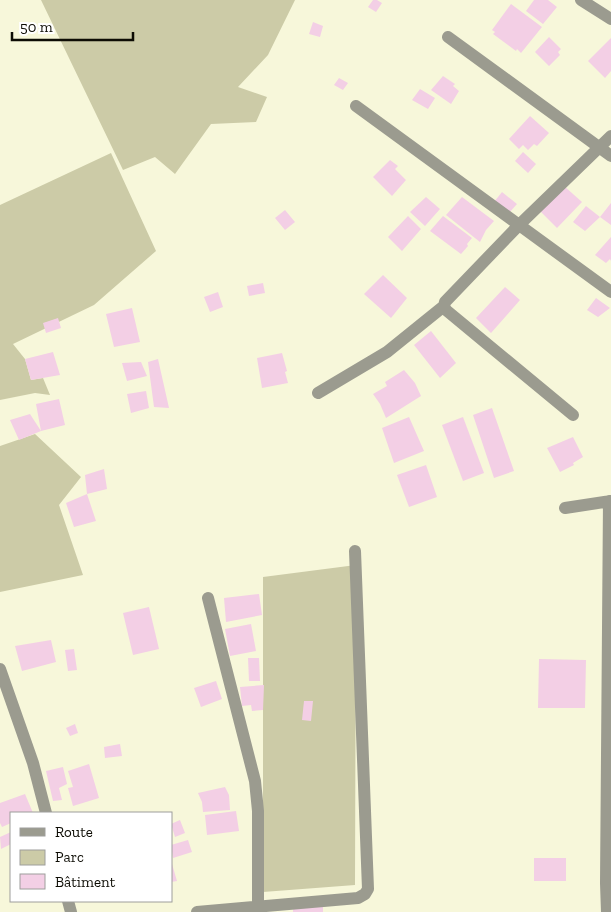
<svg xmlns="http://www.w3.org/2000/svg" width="611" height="912" viewBox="0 0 611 912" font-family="'Zilla Slab',serif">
<rect width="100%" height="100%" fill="#f7f7da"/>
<path fill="#cccba7" d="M41 0H295L268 55 238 87 267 97 256 122 211 124 175 174 155 157 123 170Z
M111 153 156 251 94 305 13 344 25 359 31 380 43 378 50 395 35 393 0 400V205Z
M35 434 81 477 59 505 83 575 0 592V446Z
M356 565 355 885 263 892V577Z"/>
<path fill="#f3cfe5" d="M373 0H377L382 3 376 12 368 7Z
M534 0H548L557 7 543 24 526 11Z
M511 4 542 27 521 53 517 49 516 51 493 34 495 32 492 30Z
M313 22 323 26 320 37 309 34Z
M549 37 561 49 558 52 560 55 549 66 535 52Z
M611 38V71L605 78 588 61Z
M443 76 455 84 453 86 459 91 451 104 431 90Z
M339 78 348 83 343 90 334 85Z
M420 89 435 98 428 109 412 100Z
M530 116 549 133 537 146 534 144 528 150 523 145 519 149 509 139Z
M523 152 536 164 528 173 515 161Z
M390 160 398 166 395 169 406 180 392 196 373 177Z
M564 186 582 202 557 228 540 211Z
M502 192 517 204 509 213 494 202Z
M426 197 440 209 425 226 410 212Z
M462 197 494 221 486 230 480 242 446 215Z
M611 203V225L600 217Z
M586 206 600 217 585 231 573 222Z
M285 210 295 222 285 230 275 218Z
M408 216 421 229 402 251 388 237Z
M443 216 472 238 467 244 468 246 461 254 430 231Z
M611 237V261L610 259 606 263 595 255Z
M383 275 407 298 391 318 364 294Z
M263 283 265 293 249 296 247 286Z
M505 287 520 300 491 333 476 318Z
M218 292 223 307 210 312 204 297Z
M596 298 610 308 598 317 587 310Z
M132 308 140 342 114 347 106 314Z
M58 318 61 328 46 333 43 323Z
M431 331 456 363 440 378 414 345Z
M53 352 60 375 31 380 25 359Z
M282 353 287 371 285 372 288 383 262 388 257 358Z
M158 359 169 408 154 407 148 362Z
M141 362 147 376 127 381 122 363Z
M404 370 415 383 421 396 386 418 380 404 373 394 387 386 385 382Z
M146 391 149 408 131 413 127 394Z
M59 399 65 425 41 431 36 404Z
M492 408 514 471 494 478 473 415Z
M30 414 41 431 19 440 10 420Z
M409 417 424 451 394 463 382 428Z
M463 417 484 473 463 481 442 425Z
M573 437 583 457 573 463 574 465 560 472 547 448Z
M426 465 437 497 409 507 397 475Z
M104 469 107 489 87 494 85 475Z
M87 494 96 521 74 527 66 503Z
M259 594 262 615 226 622 224 598Z
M149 607 159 649 133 655 123 613Z
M251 624 256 651 230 656 225 629Z
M51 640 56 662 22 671 15 646Z
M74 649 77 670 68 671 65 650Z
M248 658H259L260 681H249Z
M539 659 586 660 585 708H538Z
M216 681 222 699 201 707 194 688Z
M264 685 263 710 252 711 251 705 242 706 240 687Z
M304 701H313L311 721 302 720Z
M75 724 78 733 70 736 66 728Z
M120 744 122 756 105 758 104 747Z
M89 764 99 798 73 806 68 788 73 787 68 771Z
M63 767 67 784 59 788 62 800 53 801 46 771Z
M225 787 229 795 230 810 203 812 202 802 198 793Z
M25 794 33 813H11V823L2 827 0 823V803Z
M236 811 239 831 207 835 205 815Z
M180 820 185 833 175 837 171 824Z
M11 832V844L1 849 0 837Z
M188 840 192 852 173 858 171 845Z
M534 858H566V881H534Z
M172 864 177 881 171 882V865Z
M293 905H323V912H293Z"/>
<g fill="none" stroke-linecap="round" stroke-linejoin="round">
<path stroke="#9b9b8f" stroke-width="12" d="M581 0 611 19
M448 37 611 156
M356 106 611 292
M444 306 446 310 573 415
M318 393 387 352 444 306 445 302 518 226 611 136
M565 508 611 501
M208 598 255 781 258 811V907
M0 669 33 763 46 813
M68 901 71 912
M197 912 358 898 365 894 368 889 355 551
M607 912 606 883 609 501"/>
</g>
<rect x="10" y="812" width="162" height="90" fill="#ffffff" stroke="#9e9e9b"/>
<rect x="20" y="828" width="25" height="8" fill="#9b9b8f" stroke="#9e9e9b"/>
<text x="55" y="837" font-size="15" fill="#0d0c04">Route</text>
<rect x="20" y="850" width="25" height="15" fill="#cccba7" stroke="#9e9e9b"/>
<text x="55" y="862" font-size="15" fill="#0d0c04">Parc</text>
<rect x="20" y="874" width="25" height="15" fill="#f3cfe5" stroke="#9e9e9b"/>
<text x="55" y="887" font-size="15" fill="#0d0c04">Bâtiment</text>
<path d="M12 32v8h121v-8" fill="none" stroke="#0d0c04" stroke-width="2.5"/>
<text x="20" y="32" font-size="15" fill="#0d0c04" stroke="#ffffff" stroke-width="4" paint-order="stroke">50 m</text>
</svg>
